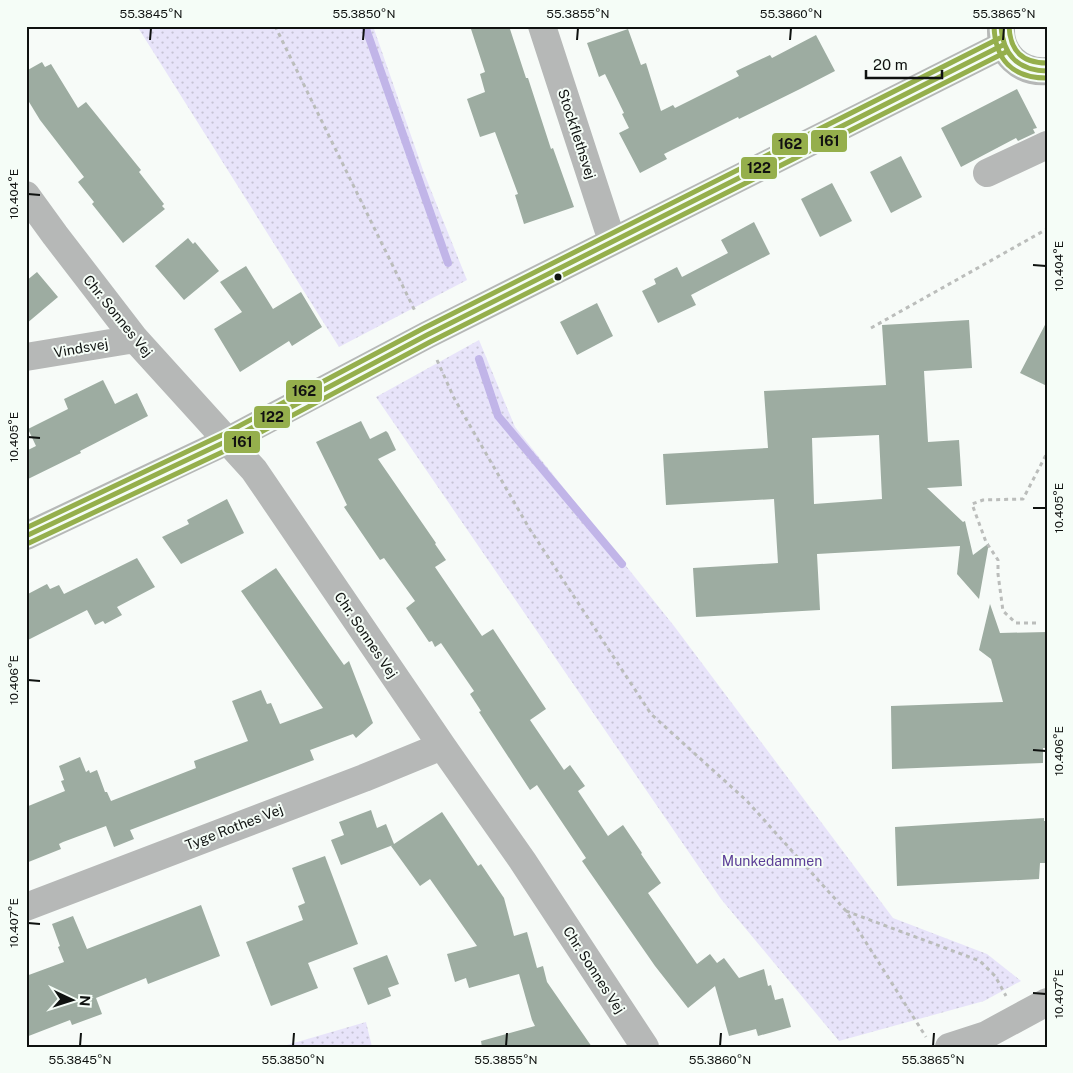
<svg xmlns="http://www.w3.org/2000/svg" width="1073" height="1073" viewBox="0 0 1073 1073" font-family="'Public Sans',sans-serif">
<defs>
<pattern id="park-dots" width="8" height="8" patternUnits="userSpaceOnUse" patternTransform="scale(1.25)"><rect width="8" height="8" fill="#e8e4fa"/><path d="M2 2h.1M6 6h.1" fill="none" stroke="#c6c3d5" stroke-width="1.8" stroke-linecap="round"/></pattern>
</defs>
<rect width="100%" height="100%" fill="#f7fbf8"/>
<path fill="url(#park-dots)" d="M137 26H373L424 173 467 280 339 347Z
M479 340 515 427 674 626 893 918 987 954 1021 981 984 1001 839 1041 721 899 376 397Z
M366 1022 372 1047H280Z"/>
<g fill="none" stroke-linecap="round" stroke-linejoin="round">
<path stroke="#c1b5e8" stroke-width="8" d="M365 26 448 263
M479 359 498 416 622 564"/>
</g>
<path fill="#9daca1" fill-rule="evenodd" d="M470 26H509L526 78H528L539 112 551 149 553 148 574 207 524 224 515 195 518 194 495 132 480 137 467 99 485 92 480 74 485 72Z
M628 29 641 65 646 63 661 111 673 105 675 108 739 76 736 71 770 55 772 58 816 35 835 71 800 89 739 119 738 117 664 154 667 159 640 173 619 133 629 128 622 114 624 113 605 74 599 77 587 43Z
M42 62 45 67 51 64 78 108 86 102 141 170 139 172 164 204 162 206 165 209 123 243 92 204 94 202 78 182 84 177 40 120 26 97V71Z
M1017 89 1037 128 1033 129 1035 133 1018 141 1016 138 961 167 941 128Z
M901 156 922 197 891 213 870 172Z
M832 183 852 221 820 237 801 199Z
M754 222 770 254 691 295 696 305 658 323 642 291 656 284 654 279 677 267 682 277 728 253 721 240Z
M188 238 193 244 195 242 219 271 184 300 155 266Z
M246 266 273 309 301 292 322 327 292 346 289 341 240 372 214 329 242 312 220 282Z
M37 272 58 297 26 324V281Z
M597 303 613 336 577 355 560 322Z
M969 320 972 368 924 371 928 442 959 440 962 486 927 488 963 522 965 521 973 555 989 543 979 599 957 574 960 546 817 554 820 610 696 617 693 568 778 563 774 499 666 505 663 454 768 448 764 391 886 385 882 325ZM879 435 882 499 814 504 812 438Z
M1047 321V386L1020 373Z
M103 380 115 404 137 393 148 416 80 451 81 453 26 480V451L36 446 28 429 68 409 64 399Z
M361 421 370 439 386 431 388 433 396 450 378 459 436 543 435 544 446 560 435 567 482 636 493 629 546 709 530 720 564 770 570 765 585 786 578 791 608 836 623 825 642 853 641 854 661 883 648 893 697 964 710 954 717 963 724 958 739 978 764 969 768 986 771 985 775 1000 783 998 791 1027 758 1036 756 1029 729 1036 715 986 688 1008 655 966 582 861 586 858 537 785 530 790 479 712 481 711 470 694 474 691 441 643 435 647 432 641 429 642 406 608 415 601 384 558 380 560 344 507 347 505 316 442Z
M227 499 244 533 181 564 162 537 189 524 187 520Z
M137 558 155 587 117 607 122 615 105 624 103 621 95 625 87 610 26 641V595L47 584 50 589 59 585 64 594Z
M276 568 344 665 349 661 373 723 356 738 353 734 310 750 314 760 130 830 134 839 114 847 106 826 63 842 59 844 61 849 26 863V807L65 791 61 781 64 780 59 766 80 757 86 772 89 770 90 773 97 770 105 792H107L111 801 196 768 194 761 248 741 232 701 261 690 267 704 271 703 280 724 323 708 241 591Z
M990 604 1000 633 1047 632V748H1043V763L892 769 891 706 1003 702 991 659 979 650Z
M371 810 377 828 386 824 394 844 442 812 478 866 481 864 504 898 514 936 527 932 537 968 543 966 547 982 592 1047H482L481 1041 535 1026 532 1020 519 974 469 988 466 978 455 982 447 954 477 946 430 879 420 886 391 846 393 845 341 865 331 840 344 835 339 822Z
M1044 818V821H1047V863H1040L1039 879 897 886 895 827Z
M325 856 358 944 308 963 318 988 271 1006 246 942 303 920 298 906 305 903 292 868Z
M201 905 220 956 148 984 146 978 96 998 102 1014 72 1025 70 1020 26 1037V976L64 962 58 947 60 946 52 924 73 916 87 949Z
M387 955 399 984 388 988 391 996 368 1005 353 968Z"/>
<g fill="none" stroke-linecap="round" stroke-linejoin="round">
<path stroke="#bbbdbb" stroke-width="3" stroke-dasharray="4 4" stroke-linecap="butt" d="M275 26 415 311
M871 328 1047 229
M437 360 454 398 529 528 651 714 747 801 846 911 926 1037
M1036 623H1016L1003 611 998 574V560L986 542 972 504 983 500 1023 499 1047 453
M846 911 980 961 995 976 1006 996"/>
<path stroke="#b6b8b7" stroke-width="28" d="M542 26 612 241
M1001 28C1000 54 1020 73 1047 71
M987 173 1047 145
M26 195 55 235 135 339 254 470 442 746 522 860 645 1047
M26 357 135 339
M26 536 227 441 427 335 1003 45
M26 907 364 778 442 746
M949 1047 986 1035 1047 1002"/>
<defs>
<path id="bus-1" d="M1001 26C1003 55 1017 70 1047 71
M26 536 227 441 427 335 1003 45"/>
<path id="bus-2" d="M994 26C995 60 1013 78 1047 78
M29 543 231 448 430 342 1006 52"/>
<path id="bus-3" d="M1009 26C1010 51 1022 63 1047 63
M26 528 224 434 424 328 1000 38"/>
</defs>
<use href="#bus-1" stroke="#f5fdf7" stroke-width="9"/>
<use href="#bus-2" stroke="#f5fdf7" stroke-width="9"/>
<use href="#bus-3" stroke="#f5fdf7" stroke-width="9"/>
<use href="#bus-1" stroke="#95af4c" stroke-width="5"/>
<use href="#bus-2" stroke="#95af4c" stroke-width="5"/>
<use href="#bus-3" stroke="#95af4c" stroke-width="5"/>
</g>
<path fill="none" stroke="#0f1210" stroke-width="2" d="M150 40 151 28M363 40 364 28M577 40 578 28M790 40 791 28M1003 40 1004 28M28 194 40 195M1033 265 1046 266M28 437 40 438M1033 508H1046M28 680 40 681M1033 750 1046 751M28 923 40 924M1033 993 1046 994M80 1046 81 1033M293 1046 294 1033M506 1046 507 1033M720 1046 721 1033M933 1046 934 1033"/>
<circle fill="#0f1210" stroke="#f5fdf7" stroke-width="2" cx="558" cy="277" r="4.5"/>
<g text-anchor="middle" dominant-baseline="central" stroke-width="4" stroke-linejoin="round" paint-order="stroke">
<g font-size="14" fill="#0f1210" stroke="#f5fdf7">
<text transform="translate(577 134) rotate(72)">Stockflethsvej</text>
<text transform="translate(118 316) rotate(51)">Chr. Sonnes Vej</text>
<text transform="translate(81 348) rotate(-10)">Vindsvej</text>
<text transform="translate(366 635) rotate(56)">Chr. Sonnes Vej</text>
<text transform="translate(234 827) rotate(-21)">Tyge Rothes Vej</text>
<text transform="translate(594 970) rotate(57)">Chr. Sonnes Vej</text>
</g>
<g font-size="14" fill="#5c3f97" stroke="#f5fdf7">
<text x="772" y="861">Munkedammen</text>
</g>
</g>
<g stroke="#f5fdf7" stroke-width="2">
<rect x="810" y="129" width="38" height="24" rx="5" fill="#95af4c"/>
<rect x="771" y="132" width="38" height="24" rx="5" fill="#95af4c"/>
<rect x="740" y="156" width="38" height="24" rx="5" fill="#95af4c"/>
<rect x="285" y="379" width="38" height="24" rx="5" fill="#95af4c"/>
<rect x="253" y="405" width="38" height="24" rx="5" fill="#95af4c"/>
<rect x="223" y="430" width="38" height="24" rx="5" fill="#95af4c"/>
</g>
<g font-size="14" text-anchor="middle" font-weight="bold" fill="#111">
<text x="829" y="146">161</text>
<text x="790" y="149">162</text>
<text x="759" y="173">122</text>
<text x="304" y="396">162</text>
<text x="272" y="422">122</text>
<text x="242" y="447">161</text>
</g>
<rect width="1073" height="1073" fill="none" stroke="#f5fdf7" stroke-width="55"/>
<g transform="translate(72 1000) rotate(94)" stroke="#f5fdf7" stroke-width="4" paint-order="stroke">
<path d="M0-4L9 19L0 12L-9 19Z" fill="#0f1210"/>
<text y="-8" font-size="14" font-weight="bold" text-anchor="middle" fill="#0f1210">N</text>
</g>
<path d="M866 70v8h76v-8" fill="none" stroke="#0f1210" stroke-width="2.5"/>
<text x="873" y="70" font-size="15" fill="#0f1210" stroke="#f5fdf7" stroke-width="4" paint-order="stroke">20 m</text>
<rect x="28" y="28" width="1018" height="1018" fill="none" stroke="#0f1210" stroke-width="2"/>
<g font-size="12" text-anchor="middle" fill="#0f1210">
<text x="151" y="18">55.3845°N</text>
<text x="364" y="18">55.3850°N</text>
<text x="578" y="18">55.3855°N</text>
<text x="791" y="18">55.3860°N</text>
<text x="1004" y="18">55.3865°N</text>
<text transform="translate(14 194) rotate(-90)" y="4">10.404°E</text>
<text transform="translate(1059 266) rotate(-90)" y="4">10.404°E</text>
<text transform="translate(14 437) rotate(-90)" y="4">10.405°E</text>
<text transform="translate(1059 508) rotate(-90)" y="4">10.405°E</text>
<text transform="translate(14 680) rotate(-90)" y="4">10.406°E</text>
<text transform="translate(1059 751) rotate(-90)" y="4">10.406°E</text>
<text transform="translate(14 923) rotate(-90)" y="4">10.407°E</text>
<text transform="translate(1059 994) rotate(-90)" y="4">10.407°E</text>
<text x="80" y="1064">55.3845°N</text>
<text x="293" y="1064">55.3850°N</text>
<text x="506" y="1064">55.3855°N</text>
<text x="720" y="1064">55.3860°N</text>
<text x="933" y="1064">55.3865°N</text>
</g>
</svg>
